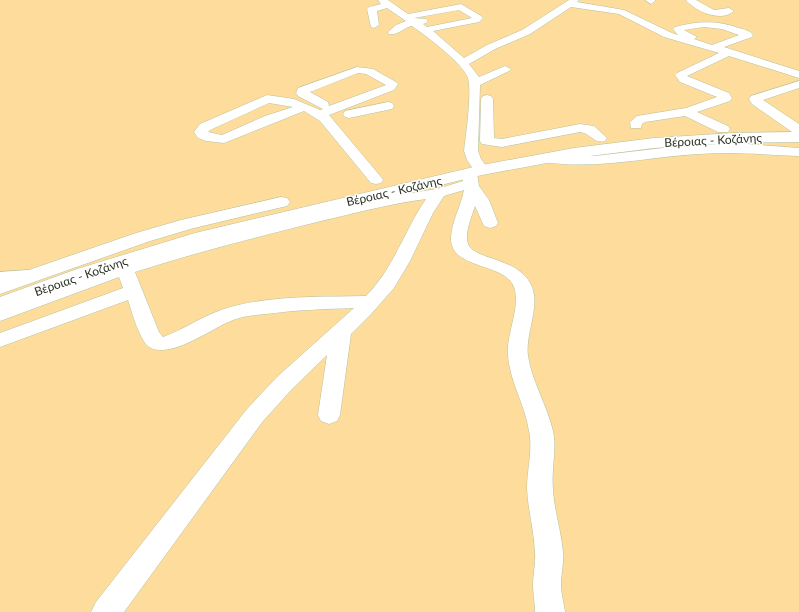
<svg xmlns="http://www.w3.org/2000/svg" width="799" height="612" viewBox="0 0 799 612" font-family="Lato,sans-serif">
<rect width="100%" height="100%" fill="#e5f6d3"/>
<path fill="#fedd9c" d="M0 0H799V612H0Z"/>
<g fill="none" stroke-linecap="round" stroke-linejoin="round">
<defs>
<path id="minor" d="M378 0H388L408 14 461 4 481 16 483 18 479 22 433 31 464 58 487 45 522 30 569 0H579L577 2 624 10 672 33 678 35 673 29 675 27C697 21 717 20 739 28 744 29 750 31 753 35L752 37 724 47 799 71V78L729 56 687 76 729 93 732 98 730 101 697 112 728 126 730 129 728 132H718L685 116 645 122 642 124 641 128H631L630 122 637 116 686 108 717 97 680 82 675 75 677 73 719 53 664 37 619 14 571 7 530 34 495 49 469 64 479 77 505 66 511 69 509 71 480 85 478 151 481 159 489 170 487 173 482 174 477 173 479 186 489 200 498 223 496 226 490 228 484 226 475 206C472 216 464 233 468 244 475 261 520 257 532 287 540 308 525 334 528 356 532 382 547 405 553 431 557 450 551 469 553 489 554 510 561 530 563 552 564 563 561 574 561 585 561 594 564 603 565 612H535C535 603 533 594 533 585 533 574 536 563 535 552 534 531 528 510 527 489 527 469 533 450 529 431 525 405 510 382 508 356 506 333 521 308 514 287 505 262 449 270 451 237 452 221 461 206 464 190L444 196 433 213 410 261 394 288 371 314 351 334 340 415 337 421 329 424 321 421 318 415 327 355 292 389 263 421 124 612H91L96 602 247 409 277 377 354 308C324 309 296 310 266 314 255 315 243 316 233 320 212 328 173 358 151 348 140 343 132 312 128 300L0 347V333L123 288 119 277 0 321V308L119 265 188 245 343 207 391 196 437 189 463 181V173L465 170H474L467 160 464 151C466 133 472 94 468 78 463 63 425 35 412 26 404 27 398 36 389 34L388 32 396 25 406 21 387 8 377 11 379 25 374 28 371 27 367 9 369 7 381 4ZM459 10 472 18 427 27 423 24 426 23 428 21 426 19 414 18ZM704 27 722 29 739 35 712 45 694 39 697 37 684 30ZM426 199C404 231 394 268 366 296 320 297 265 295 221 310 201 317 183 330 163 337L159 332 135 272C194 253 253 238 313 223 351 214 388 204 426 199Z
M645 0H655V1L651 4Z
M686 0H696L714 10 729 8 734 11C721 23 695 11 686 0Z
M357 67 373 69 396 82 398 84 394 90 329 115 381 177 383 180 381 183 376 184 371 183 320 121 304 111 224 143 206 141 198 138 194 132 200 124 267 95 294 99 320 110 323 109 298 96 296 93 298 88ZM358 73 366 74 386 85 329 106 328 102 310 92ZM269 103 293 107 265 116 222 135 208 132 210 130Z
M799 81V88L763 100 799 124V132H792L752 104 749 99 751 96Z
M487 95 491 96 493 99 494 138 502 139 580 124 594 126 607 138 605 141C594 144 590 133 580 132L502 147 482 144 480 141 481 99 483 96Z
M388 102 392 103 394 106 392 109 349 118 345 117 343 114 345 111Z
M718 144H747L799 148V156C765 155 733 151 699 154 647 157 596 170 544 162L539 161 537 158 539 155 544 154 561 156H595L663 148Z
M28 270 34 272 37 276 34 280 0 284V272Z"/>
<path id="major" d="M799 132V142L733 143 654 148 574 158 482 175 208 241 91 279 0 312V297L77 269 195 233 482 165 574 148 654 138 733 133Z
M281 197 287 198 290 202 287 206 194 228 150 241 0 294V280L136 233 181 220Z"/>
</defs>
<use href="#minor" stroke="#b3c2a1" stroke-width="1"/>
<use href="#major" stroke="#b3c2a1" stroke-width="1"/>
<use href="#minor" fill="#fff" fill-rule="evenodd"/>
<use href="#major" fill="#fff" fill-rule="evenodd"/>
</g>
<g text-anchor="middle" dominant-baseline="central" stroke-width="3" stroke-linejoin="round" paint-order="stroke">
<g font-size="12" fill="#2b3225" stroke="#fff">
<text transform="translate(713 140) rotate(-3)">Βέροιας - Κοζάνης</text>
<text transform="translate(394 191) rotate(-13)">Βέροιας - Κοζάνης</text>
<text transform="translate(81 276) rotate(-19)">Βέροιας - Κοζάνης</text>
</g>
</g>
</svg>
